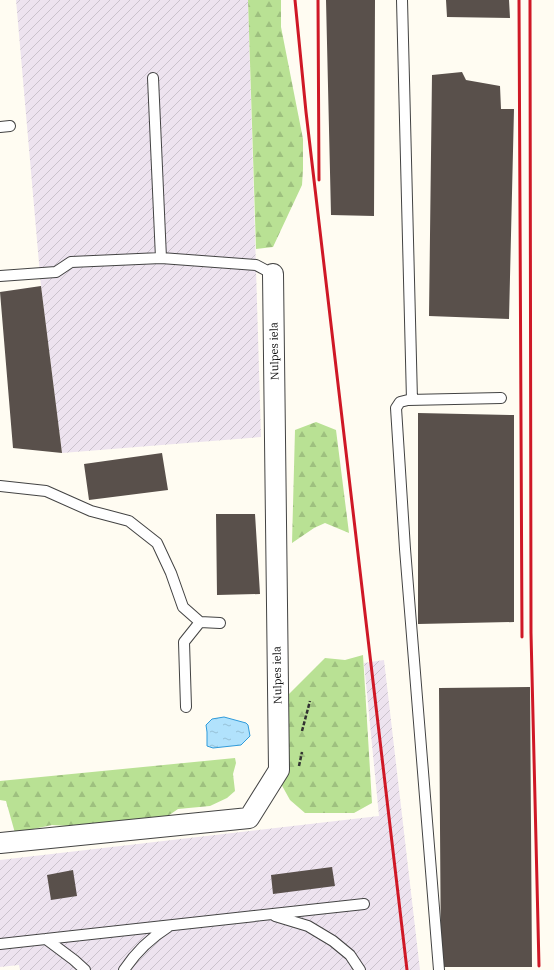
<svg xmlns="http://www.w3.org/2000/svg" width="554" height="970" viewBox="0 0 554 970" font-family="'IBM Plex Serif',serif">
<defs>
<pattern id="industrial-furrows" width="10" height="10" patternUnits="userSpaceOnUse"><rect width="10" height="10" fill="#ede3ef"/><path d="M-1 1l2-2M0 10L10 0M9 11l2-2" fill="none" stroke="#cac2cc"/></pattern>
<pattern id="forest-firs" width="22" height="20" patternUnits="userSpaceOnUse"><rect width="22" height="20" fill="#b9e194"/><path d="M5 1l3.5 6h-7zM16 11l3.5 6h-7z" fill="#9ec07f"/></pattern>
<pattern id="water-ripples" width="26" height="14" patternUnits="userSpaceOnUse"><rect width="26" height="14" fill="#b1e2fc"/><path d="M2 4q2-2 4 0t4 0M15 11q2-2 4 0t4 0" fill="none" stroke="#97c1d7"/></pattern>
</defs>
<rect width="100%" height="100%" fill="#fffcf2"/>
<path fill="url(#industrial-furrows)" d="M16 0H248L261 437 62 453 41 286Z
M384 660 420 970H20L19 965 0 967V860L379 816 364 663Z"/>
<path fill="url(#forest-firs)" d="M248 0H281V27L303 139V169L302 185 273 247 256 249Z
M316 422 336 430 349 533 325 523 314 528 292 543 295 430Z
M363 655 372 803 354 813H305L290 800 280 782 288 757 289 694 325 658 345 660Z
M235 758 236 763 233 774 235 791 227 798 210 806 178 809 159 822 85 827 52 825 15 833 6 801 0 800V781Z"/>
<path fill="url(#water-ripples)" stroke="#309bdb" d="M224 717 246 723 248 725 250 736 241 745 213 748 207 746V732L206 725 212 719Z"/>
<path fill="#59504b" d="M326 0H375L374 216 331 215Z
M446 0H509L510 18 447 17Z
M462 72 466 80 500 86 501 109H514L509 319 429 316 432 75Z
M41 286 62 453 13 448 0 292Z
M418 413 514 415V622L418 624Z
M162 453 168 490 89 500 84 464Z
M216 514H255L260 594 217 595Z
M530 687 532 967H441L439 688Z
M332 867 335 886 273 894 271 875Z
M73 870 77 896 51 900 47 875Z"/>
<g fill="none" stroke-linecap="round" stroke-linejoin="round">
<defs>
<path id="service" d="M402 0 412 400
M153 78 161 258 256 265 273 274
M0 127 10 126
M0 276 56 272 71 262 161 258
M0 486 46 491 91 511 129 521 157 543 171 573 183 607 200 622 220 623
M186 707 184 642 200 622
M275 916 308 926 333 941 350 955 360 970
M46 939 74 960 85 970
M0 944 364 904
M124 970C136 952 149 939 168 927
M439 970 405 549 396 408 400 402 408 400 501 398"/>
<path id="minor" d="M0 843 249 818 279 770 273 274"/>
</defs>
<use href="#service" stroke="#434343" stroke-width="12"/>
<use href="#minor" stroke="#434343" stroke-width="22"/>
<path stroke="#323232" stroke-width="2.5" stroke-dasharray="4 2" stroke-linecap="butt" d="M302 731 310 701
M299 766 302 752"/>
<use href="#service" stroke="#fff" stroke-width="10"/>
<use href="#minor" stroke="#fff" stroke-width="20"/>
<path stroke="#cf1826" stroke-width="3" d="M295 0 306 112 407 970
M318 0 319 180
M519 0 522 637
M530 0 531 633 539 966"/>
</g>
<g text-anchor="middle" dominant-baseline="central" stroke-width="4" stroke-linejoin="round" paint-order="stroke">
<g font-size="11" fill="#101010" stroke="#fff">
<text transform="translate(274 351) rotate(-91)">Nulpes iela</text>
<text transform="translate(277 675) rotate(-91)">Nulpes iela</text>
</g>
</g>
</svg>
